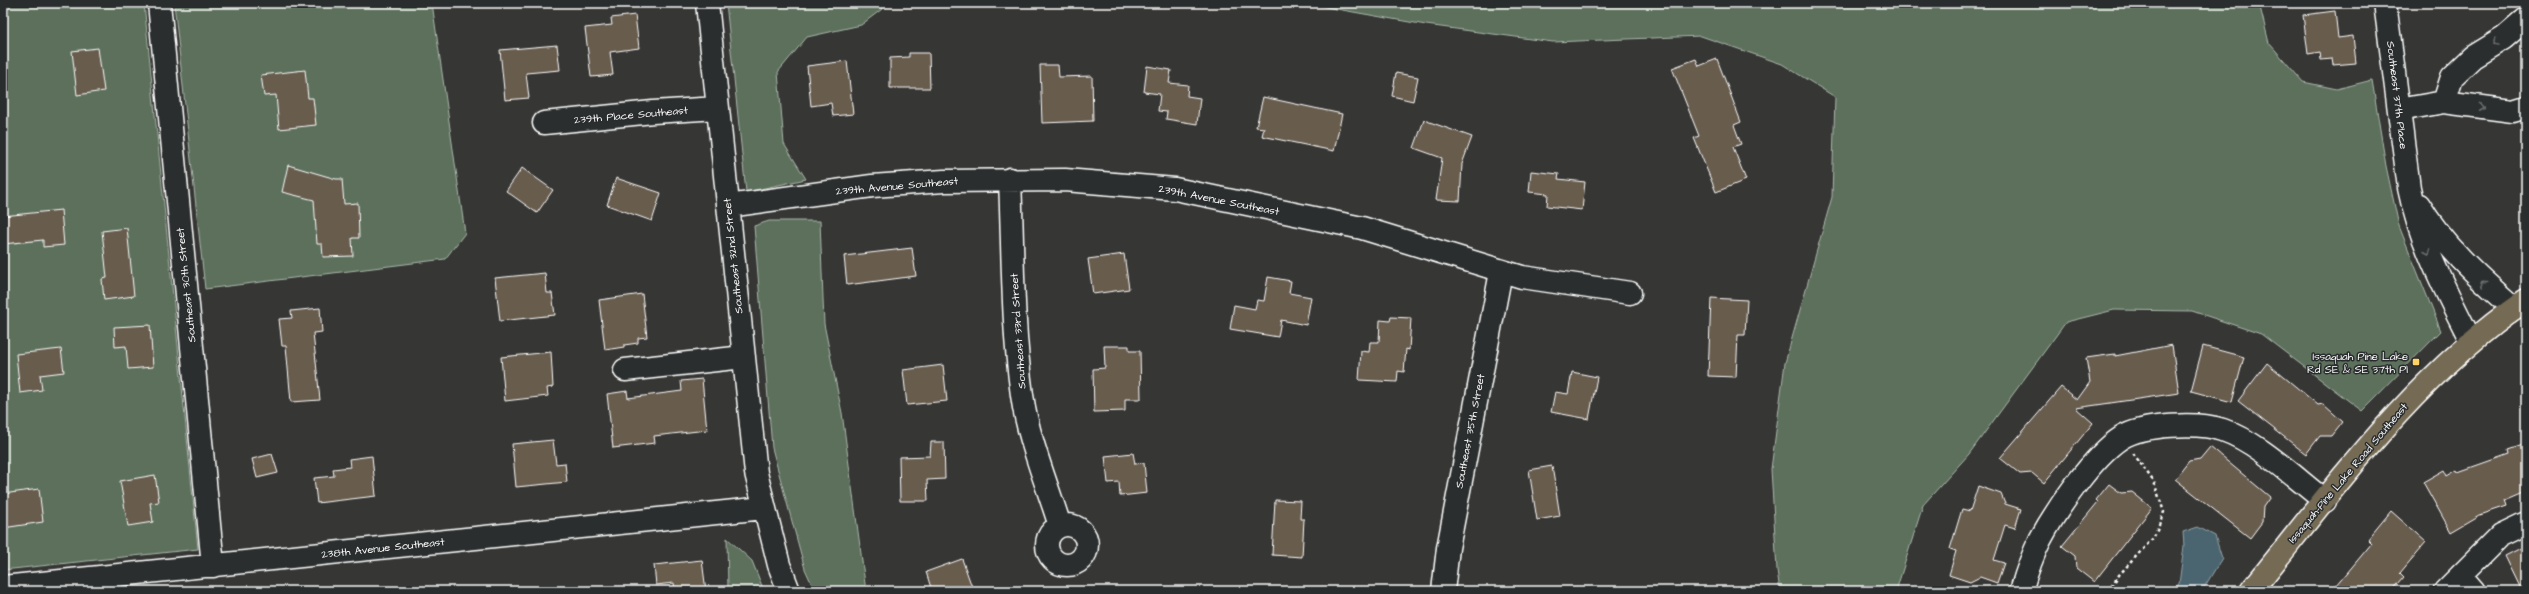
<svg xmlns="http://www.w3.org/2000/svg" width="2529" height="594" viewBox="0 0 2529 594" font-family="'Architects Daughter',sans-serif">
<rect width="100%" height="100%" fill="#363634"/>
<filter id="ink" filterUnits="userSpaceOnUse"><feTurbulence type="fractalNoise" baseFrequency=".025" numOctaves="2"/><feDisplacementMap in="SourceGraphic" scale="8" xChannelSelector="R" yChannelSelector="G"/><feConvolveMatrix kernelMatrix="1 2 1 2 8 2 1 2 1" color-interpolation-filters="sRGB"/></filter>
<g filter="url(#ink)">
<path fill="#5b705b" stroke="#adb8ad" d="M3 3H144L198 549 3 570Z
M174 3H432L465 233 445 259 205 289Z
M726 3H890L861 25 807 37 778 72 784 144 806 179 746 192Z
M1303 3H2259L2269 43 2303 82 2337 89 2372 80 2386 166 2399 226 2441 331 2362 411 2261 334 2192 311 2114 310 2066 322 1969 454 1923 505 1896 591H1780L1777 570 1771 469 1785 363 1832 197 1835 97 1782 64 1701 36 1553 42 1426 25Z
M769 221H820L824 324 842 413 866 591H815L805 569 772 448 754 226Z
M727 538 752 561 764 591H728Z"/>
<path fill="#4b656f" stroke="#93a3a9" d="M2198 527 2215 536 2222 558 2202 591H2170L2179 584 2184 546 2183 532Z"/>
<path fill="#675c4e" stroke="#fff" d="M2335 11 2338 38 2353 36 2356 63 2333 65 2332 59 2321 60 2320 52 2308 54 2303 15Z
M635 15 639 48 610 52 613 75 591 77 585 28 612 25 611 18Z
M557 45 560 70 526 73 529 98 505 100 500 50Z
M98 48 104 91 77 95 72 51Z
M909 53H929L930 88H890V58L909 57Z
M1696 59 1699 66 1717 59 1741 122 1734 125 1741 144 1733 147 1746 180 1716 192 1694 138 1699 136 1672 68Z
M847 61 853 114 833 116 831 103 811 106 807 66Z
M1040 65H1058L1059 77 1092 76 1093 121 1042 123Z
M1147 66 1171 70 1169 83 1188 85 1187 96 1200 98 1197 124 1166 119 1167 112 1158 111 1160 94 1144 92Z
M305 70 308 98H313L316 125 279 129 276 95 264 96 261 75Z
M1396 73 1418 77 1413 101 1392 96Z
M1263 97 1342 114 1334 151 1262 136 1264 128 1256 127Z
M1424 120 1472 137 1462 164 1460 201 1436 200 1442 158 1414 148Z
M288 165 336 179H342L344 204 358 203 359 238H352L353 256 323 257 322 244H317L314 200 282 192Z
M522 168 553 190 537 213 506 191Z
M1531 171 1559 174 1558 179 1585 182 1582 210 1547 206 1548 194 1529 192Z
M616 178 661 193 652 221 607 205Z
M61 210 64 245 43 247V240L3 244V216Z
M127 228 134 296 104 300 102 279 107 278 102 231Z
M912 248 916 276 847 285 844 256Z
M1124 254 1129 289 1093 294 1088 259Z
M545 273 547 293H552L555 315 500 321 495 278Z
M1268 277 1291 281 1289 293 1311 297 1306 325 1281 320 1278 337 1230 329 1234 305 1255 309 1257 300 1264 301Z
M642 294 647 337 638 338V343L624 345V347L605 350 599 300Z
M1711 298 1747 300 1745 335H1738L1736 377 1708 376Z
M320 308 322 332 313 333 320 400 291 402 286 346H282L279 319 292 318 291 311Z
M1391 317 1411 318 1409 350 1406 349 1404 372 1398 371 1397 382 1359 380 1361 351 1369 352 1370 342H1379L1380 320 1390 321Z
M150 325 153 367 128 369 126 346 115 347 114 327Z
M2172 345 2179 393 2076 408 2093 423 2044 483 2032 473 2020 474 2000 458 2061 387 2077 400 2090 382 2086 358 2115 354V356Z
M1104 346H1129V351H1140L1141 399H1125V411L1094 412 1093 369 1105 368Z
M2203 346 2244 357 2232 402 2191 391Z
M61 349 64 372 40 375 42 390 20 393 16 354Z
M551 352 553 387 547 388 548 396 505 401 501 357Z
M2267 363 2318 405 2323 404 2343 422 2332 436H2320L2306 454 2238 401Z
M943 365 947 401 907 405 903 370Z
M1572 372 1597 377 1589 419 1551 412 1555 392 1568 394Z
M702 379 707 430 654 436 655 443 613 448 607 394 627 391 628 398 682 391 681 381Z
M553 440 556 464 565 463 567 482 516 487 512 444Z
M931 442H944L945 479 927 480 928 501H900L899 457 930 456Z
M2526 444V491L2505 500 2507 506 2480 515 2451 532 2423 482 2444 470 2447 476 2457 470 2458 472 2509 454 2508 450Z
M2210 447 2270 497 2263 507 2262 522 2250 538 2175 479 2189 461 2200 459Z
M1133 453 1135 464 1144 463 1147 493 1120 496 1119 482 1108 483 1105 456Z
M272 454 278 473 257 478 252 459Z
M372 456 376 496 317 503 314 478 334 476 333 469 350 467 349 459Z
M1552 466 1560 516 1537 520 1529 470Z
M155 475 159 502 150 503 153 522 128 526 120 481Z
M2109 484 2121 493 2132 492 2152 508 2094 582 2076 568 2075 556 2062 546 2098 502 2096 500Z
M1978 486 2001 494 2005 504 2021 509 2015 528 2005 525 1994 560 2004 563 1997 583 1980 577 1970 582 1949 575 1956 551 1950 549 1962 509 1970 511Z
M39 489 43 522 3 528V494Z
M1275 500 1301 501 1300 519H1304L1302 557 1272 555Z
M2391 511 2426 542 2400 573 2404 577 2392 591H2332L2372 543 2368 539Z
M2521 548 2526 558V591H2522L2505 556Z
M962 559 972 587 959 591H932L926 572Z
M702 560 706 591H675L674 583 656 585 654 565Z"/>
<g fill="none" stroke-linecap="round" stroke-linejoin="round">
<defs>
<path id="minor" d="M159 3 213 566
M707 3 756 473 779 565 789 591
M2385 3 2409 188C2420 243 2446 291 2471 341
M2444 102 2452 77 2473 57 2504 38 2526 19
M2399 110 2444 102 2513 111 2526 107
M544 123 653 112 718 108
M1010 179C1013 251 1012 324 1022 395 1028 439 1047 484 1060 526
M2419 205C2444 246 2478 277 2514 308
M728 206 872 186 944 181 1065 180 1175 189 1362 228 1522 277 1630 293
M625 370 744 357
M1047 545a20 20 0 1 1 40 0a20 20 0 1 1-40 0Z
M2461 575 2475 591
M3 587 764 508
M1443 591 1448 548 1501 272
M2021 591C2026 574 2032 556 2040 540 2056 510 2093 456 2121 438 2143 424 2199 422 2223 430 2258 442 2295 478 2325 501
M2445 591 2501 535 2526 523"/>
<path id="major" d="M2251 591C2335 487 2415 376 2526 300"/>
</defs>
<use href="#minor" stroke="#fff" stroke-width="25"/>
<use href="#major" stroke="#fff" stroke-width="25"/>
<path stroke="#fff" stroke-width="2.5" stroke-dasharray="3 3" stroke-linecap="butt" d="M2108 591 2119 575 2154 537 2164 512 2154 482 2133 453"/>
<use href="#minor" stroke="#2a2d2e" stroke-width="22"/>
<use href="#major" stroke="#756b52" stroke-width="22"/>
</g>
<defs><path id="oneway-chevron" d="M-2-3.5L2.5 0L-2 3.5" fill="none" stroke-width="1.6" stroke-linecap="round" stroke-linejoin="round"/></defs>
<g stroke="#6a6c6d">
<use href="#oneway-chevron" transform="translate(2495 43) rotate(149)"/>
<use href="#oneway-chevron" transform="translate(2482 107) rotate(7)"/>
<use href="#oneway-chevron" transform="translate(2428 252) rotate(67)"/>
<use href="#oneway-chevron" transform="translate(2484 283) rotate(-139)"/>
</g>
</g>
<rect fill="#ffd166" stroke="#2a2d2e" stroke-width="1.5" x="2412" y="358" width="8" height="8" rx="2"/>
<g text-anchor="middle" dominant-baseline="central" stroke-width="3" stroke-linejoin="round" paint-order="stroke">
<g font-size="11" fill="#fff" stroke="#2a2d2e">
<text transform="translate(2397 95) rotate(83)">Southeast 37th Place</text>
<text transform="translate(631 115) rotate(-5)">239th Place Southeast</text>
<text transform="translate(897 186) rotate(-5)">239th Avenue Southeast</text>
<text transform="translate(1219 200) rotate(11)">239th Avenue Southeast</text>
<text transform="translate(733 256) rotate(-96)">Southeast 32nd Street</text>
<text transform="translate(186 285) rotate(-96)">Southeast 30th Street</text>
<text transform="translate(1018 331) rotate(-94)">Southeast 33rd Street</text>
<text transform="translate(1470 431) rotate(-79)">Southeast 35th Street</text>
<text transform="translate(2348 473) rotate(-50)">Issaquah-Pine Lake Road Southeast</text>
<text transform="translate(383 548) rotate(-6)">238th Avenue Southeast</text>
</g>
<g font-size="11" fill="#fff" stroke="#2a2d2e" text-anchor="end">
<text x="2408" y="356">Issaquah Pine Lake<tspan x="2408" dy="13">Rd SE &amp; SE 37th Pl</tspan></text>
</g>
</g>
<rect width="2529" height="594" fill="none" stroke="#2a2d2e" stroke-width="16"/>
<rect x="8" y="8" width="2513" height="578" fill="none" stroke="#fff" stroke-width="1.5" filter="url(#ink)"/>
</svg>
